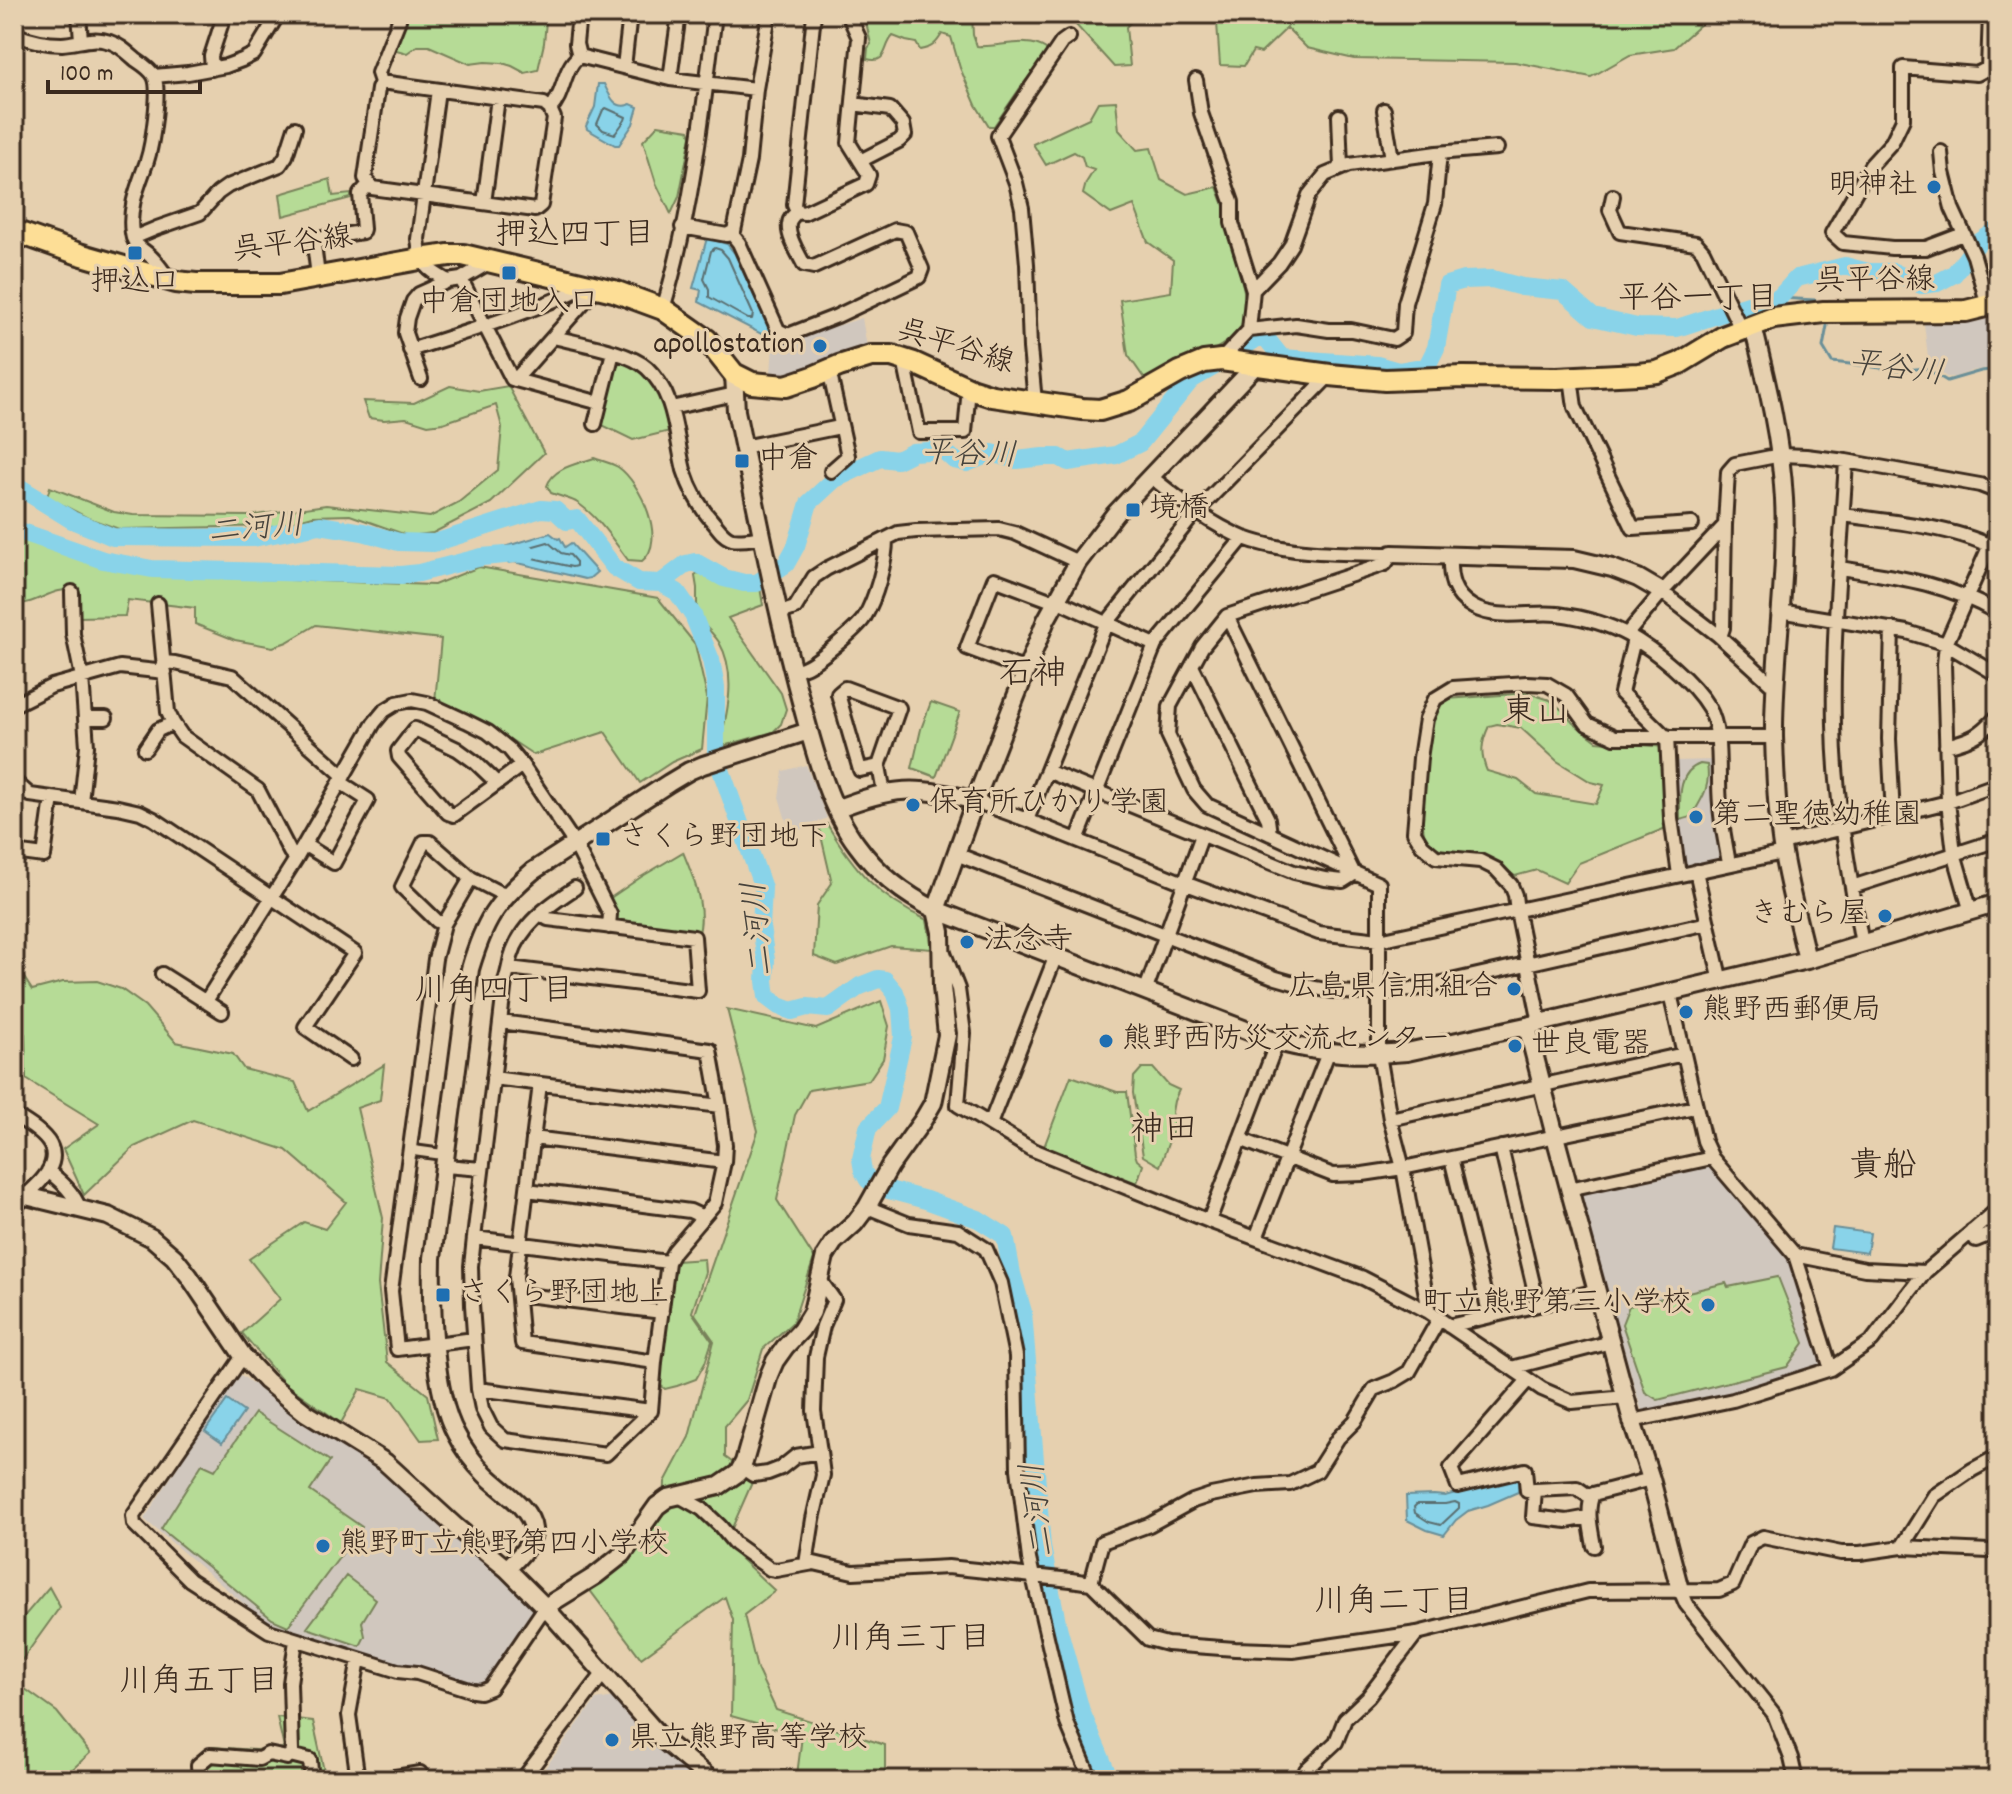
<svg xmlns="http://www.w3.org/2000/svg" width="2012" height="1794" viewBox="0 0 2012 1794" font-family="Dekko,'Klee One',sans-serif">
<rect width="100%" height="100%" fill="#e6d0af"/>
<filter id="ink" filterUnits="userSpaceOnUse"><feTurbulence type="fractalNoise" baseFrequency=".0125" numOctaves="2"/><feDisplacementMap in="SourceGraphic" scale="16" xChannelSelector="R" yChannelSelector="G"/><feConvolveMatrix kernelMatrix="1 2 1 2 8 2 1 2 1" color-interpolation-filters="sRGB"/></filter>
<g filter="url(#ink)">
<path fill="#d0c7be" d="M1996 317 1998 366 1972 371 1955 377H1946L1936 367 1929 365 1924 324 1975 322Z
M862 318 867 347 788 375 771 373 773 346Z
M1714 760 1724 856 1720 860 1685 867 1681 863 1672 761Z
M806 765 827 818 790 834 779 797 783 771Z
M1705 1164 1712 1165 1788 1251 1821 1359 1818 1370 1774 1384 1644 1411 1641 1409 1580 1197 1584 1190Z
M238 1373 302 1419 366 1458 417 1500 500 1574 534 1611 485 1686H476L400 1667 270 1626 144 1519Z
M615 1697 700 1780H536L596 1700Z"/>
<path fill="#b6db96" stroke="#78825a" stroke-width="2" fill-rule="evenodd" d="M403 14H533L546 21 544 43 538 70 525 73 512 66 502 63 485 62 470 64 429 46H417L407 53 393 49Z
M864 14H972L973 35 977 46C998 48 1028 36 1046 49V55L1020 88 994 126H989L976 105 960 68 951 37 942 34C936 44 932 48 920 50L916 43 906 41 893 36C883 46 888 65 867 59L868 48 871 44Z
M1066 14H1138L1126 27 1130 66 1114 67Z
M1212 14H1712L1674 48 1630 55 1591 77 1515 62 1354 59 1307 48 1287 28 1261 53 1253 51 1244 66 1220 65 1217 23Z
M1116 101 1119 130 1137 150 1151 148 1161 180 1187 194 1217 187C1228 212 1232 238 1238 265 1242 283 1251 308 1242 326 1230 349 1170 370 1146 381L1128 355 1120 300 1171 292 1173 260 1148 242 1134 205 1111 214 1083 194 1086 183 1094 170 1085 167 1082 157 1074 152 1046 165 1033 144 1089 118 1098 102Z
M658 125 689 130 691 136 679 197 671 214 656 183 643 141Z
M330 179 333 196 351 194V198L283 216 280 194Z
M615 357C655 374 662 390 670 431L633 440 598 423Z
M450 386 479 391 508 386 544 453 491 503 433 533 409 536 350 515 313 516 276 526 119 529 88 518 47 497 50 487 114 512 133 515 249 516 326 505 430 517 459 502 498 470 502 427 496 405 443 423 428 425 406 418 384 420 369 418 363 401 414 403Z
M594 458C602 461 611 463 618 467 640 482 668 541 642 561L628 560C612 539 598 516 576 502 568 498 559 496 551 493L547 486C553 467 578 464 594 458Z
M14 532 116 569 168 576 434 585 479 567 658 598 695 644 707 697 702 749 672 762 640 783 605 732 534 755 481 720 435 701 441 639 316 625 287 642 273 647 235 640 195 624V608L128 600 125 616 78 617 76 591C54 585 36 606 14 604Z
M697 573 712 577 725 585 760 587 763 605 728 618 781 693 786 709 781 724 773 732 723 746 720 743C728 711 737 673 719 642 713 633 704 625 697 618V588L695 576Z
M1528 693 1550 700 1562 710 1573 723 1597 741 1665 747 1666 828 1579 863 1565 883 1537 870 1515 876C1494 860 1475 860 1451 853 1442 851 1429 845 1425 836 1417 813 1430 744 1433 718L1436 710 1447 699ZM1497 724 1521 728 1557 761 1591 782 1604 785 1596 804 1536 794 1518 780 1487 771C1480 755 1481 743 1489 726Z
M931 702 960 712 936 777 912 768 921 729Z
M1700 764 1707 765C1711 787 1702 799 1691 817L1680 820C1680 800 1677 772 1700 764Z
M827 824C854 869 878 898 927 920L932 949 891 946 837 965 814 956 817 905 832 883 819 827Z
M683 852C693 876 707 909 698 936L611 925 606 901 641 877Z
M14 962 32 990 63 982 97 981 121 989 145 1006 176 1042 233 1054 244 1069 295 1082 308 1111 384 1065 380 1100 357 1108 383 1218 378 1284 387 1362 428 1395 438 1439 421 1440 391 1398 360 1389 341 1423 284 1383 242 1333 280 1299 249 1259 304 1222 325 1229 346 1202 286 1150 193 1120 134 1147 84 1195 63 1149 99 1124 26 1079 25 1034H14Z
M881 1001 889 1026 883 1059 869 1080 809 1090 795 1115 777 1200 814 1258 793 1322 763 1349 747 1400 725 1426V1457L754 1478 725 1544 775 1591 744 1615 757 1669 776 1710 885 1745V1780H798L797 1775 802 1736 731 1716 733 1620 725 1597 641 1658 589 1589 664 1513 665 1482 689 1437 714 1341 695 1314 758 1131 727 1009 816 1029Z
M1142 1068H1153L1168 1085 1179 1090 1174 1101 1172 1112 1174 1127 1160 1166 1143 1156 1133 1093 1134 1077Z
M1071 1076 1117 1092H1127L1135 1154 1137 1160 1143 1165 1137 1183 1044 1147Z
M704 1259 705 1272 692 1312 712 1341 705 1363 696 1379 677 1386 665 1389 659 1384 676 1261Z
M1778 1277 1804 1343 1787 1367 1658 1400 1645 1392 1622 1324 1629 1306 1726 1283 1728 1287Z
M255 1413 330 1461 310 1491 362 1527 288 1626 272 1619 161 1529 202 1464 215 1470Z
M346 1576 376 1599 362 1622 365 1636 360 1646 307 1628Z
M49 1587 60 1607 14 1671V1628Z
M14 1681 57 1712 90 1753 61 1780H14Z
M277 1717 313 1721 326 1780H192L196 1759 213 1747 255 1750 284 1748Z"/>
<path fill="#89d3e9" stroke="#6a8f98" stroke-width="2" d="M598 84H604C610 97 616 111 631 104L638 107 633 124 619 145H615L587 129 586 126 595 107Z
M707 238 727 244 735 254 775 341 699 302 701 290 693 288Z
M550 533 558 539 560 538 565 547 571 543 597 572 590 578 585 579 514 562 508 563 504 547Z
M1833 1228 1870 1233 1867 1253 1830 1248Z
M227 1400 244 1412 222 1443 205 1431Z
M1519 1475 1518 1492 1488 1505 1468 1511 1456 1520 1444 1535 1427 1530 1407 1520 1406 1496 1434 1495 1445 1496Z"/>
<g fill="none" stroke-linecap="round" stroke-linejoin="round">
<path stroke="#5a6e6f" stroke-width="2" d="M606 108 626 117 625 120 615 134 603 130 597 124 603 110Z
M715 248 721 250 728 258 753 314 752 319H748L709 297V289L704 279 711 251Z
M548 542 561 553 570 555 576 562V566L572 567 524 556 521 554 523 549Z
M1455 1502 1459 1504V1508L1441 1525 1429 1522 1415 1513 1414 1507 1417 1504H1445Z"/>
<path stroke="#6a8f98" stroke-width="3" d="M1779 298 1815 300
M1827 326 1823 347 1832 362 1868 366 1899 371 1925 368 1947 381 1981 371 1998 369"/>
<path stroke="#89d3e9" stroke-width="18" d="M1239 350 1257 338H1266L1282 358 1377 365 1398 371 1427 366 1436 348 1447 285 1464 280 1492 279 1522 287 1563 291 1593 317 1637 327 1677 328 1748 305 1779 298 1797 278 1845 266 1868 272H1894L1921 285 1937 283 1954 274 1978 243 1998 229
M14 484 72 520 113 537 253 538 320 525 363 532 399 542 434 543 541 509 555 510 567 521 577 519 614 567 639 582 661 583 677 592 693 615 711 660 716 687V756L763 888 761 927 766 960 765 981 767 997 779 1006 792 1011 807 1007 828 1009 860 986 878 979 885 980 895 992 901 1009 903 1037 887 1108 868 1128 861 1159 863 1171 868 1180 889 1190 926 1200 978 1219 1005 1236 1012 1274 1023 1312 1042 1547 1058 1627 1081 1711 1110 1780
M14 529 103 560 152 569 401 575 419 573 482 557 527 553
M661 583 686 564 695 562 724 578 744 583H757L786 564 796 546 809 503 835 479 880 458 897 460 913 452 943 450 954 460 967 463 992 453 1017 460 1043 457H1059L1068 462 1116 455 1140 443 1191 380 1215 366"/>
<defs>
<path id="pedestrian" d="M410 1150 439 1154"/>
<path id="minor" d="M79 14 81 40
M579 14 576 44 579 56 670 79 756 89
M814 14 794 205 797 212 804 213 866 184 869 175 849 143 859 38 848 14
M14 34C29 40 46 44 62 44 79 43 93 36 110 42 120 45 128 53 136 60 142 64 150 69 154 76 161 89 152 146 147 161 139 184 128 207 132 233 134 248 145 249 154 260 160 266 164 273 169 279
M624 67 630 14
M212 69 211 56 222 22
M154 76 188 73 226 66 242 60 254 54 277 16 280 14
M670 79 679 14
M1196 80 1201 113 1232 202V223L1253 290 1249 330 1221 360
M381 82 544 104 550 109 554 118 541 205 535 210 372 188 365 178 378 89 381 82 378 73 399 20 398 14
M438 90 418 239C421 266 425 268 448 281
M853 104 890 109 903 124 905 135 899 141 860 161
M550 109C565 94 562 70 579 56
M1384 110 1392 159
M1339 116 1341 168
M1941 152 1943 172 1952 208 1974 256 1988 306
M1613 196 1610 210 1620 232 1696 243 1703 251 1741 329
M484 203 498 98
M682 227 727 235 734 231 749 160 756 89 769 14
M731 233 739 243 778 330 788 335 837 316 919 277 922 269 906 232 895 230 814 267 804 265C799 254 787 237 789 224 789 219 793 216 797 212
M1963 234 1926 248H1892L1843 243 1832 233 1871 165 1892 142 1903 119V68L1977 74 1988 68 1990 14
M133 238 157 228 200 213 218 193 228 186 280 165 286 156 295 128
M318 276 314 244 317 239 362 232 363 229 360 194 369 184
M461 279 512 379 600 403
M1253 290 1279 263 1291 245 1309 195 1325 175 1349 165 1437 153 1497 148
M663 309C692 213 703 113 715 14
M1249 330 1296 325 1329 330H1351L1394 339 1403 333 1405 303 1435 204 1440 153
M554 337C580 344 628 351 647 368 676 395 675 434 684 470 690 489 700 508 714 523 719 529 724 537 732 539 742 541 753 538 762 537
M410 350C469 331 530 313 586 286
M904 360 919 432H965L969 388
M829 370 848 456 831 471
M1571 378 1575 407 1633 528 1692 524
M421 379 405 333 407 318 413 301 419 294 448 281 461 279 485 265 489 260
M515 380 598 286
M1035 402 1030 348 1027 264 1022 208 1016 183 998 136 1062 42 1069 37
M671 408 735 394
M595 424 613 352
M743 447 840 427
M1846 461C1841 548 1832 637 1834 725 1835 799 1849 871 1862 944
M1150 476C1179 499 1209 524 1244 538 1290 555 1344 553 1392 554
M1843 515C1891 522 1956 526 1998 550
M1392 554 1385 564 1227 616 1202 647 1170 706 1168 735 1194 790 1207 805 1379 884V1054L1390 1119 1403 1168 1429 1312
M1450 555C1449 577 1452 595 1473 607 1498 621 1531 611 1558 614 1580 617 1608 624 1628 635 1655 650 1693 681 1709 708 1723 732 1717 776 1720 804 1721 824 1726 844 1729 864
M1840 568C1898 577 1946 583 1998 613
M72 592 73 634 82 677 87 746 81 802
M1662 592 1718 635 1775 687
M1056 600 1155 645
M158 604 168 712 173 723 182 736 258 790 290 852 296 859
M1780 611 1907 632 1946 644 1998 675
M780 613 795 608 814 577 826 569 898 533 916 531 999 529 1015 533 1078 562
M1227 616 1354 874
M1892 629 1889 739 1893 816
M1627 634 1662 592 1725 525
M1720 637 1723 628 1725 525 1728 472 1735 464 1781 455 1806 456 1846 461 1980 485 1998 492
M1634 639 1621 693 1665 736
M164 662 175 663 232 676 344 776
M1192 666 1268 819 1270 834
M793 670C797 669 801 669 805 667 817 662 857 629 864 618 876 598 886 562 886 539
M1026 670 967 648 994 579 1055 602
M14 705 52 686 120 667 165 672
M86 718H106
M1667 736 1671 818 1679 875
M1946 746C1973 739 1979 736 1998 716
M145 749 158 730 173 723
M879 766 860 770 838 694 845 688 899 708 879 766 884 793
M1047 771 1294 872 1325 879 1343 881 1354 874
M14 781 30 795 118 807 140 812 154 819 355 953 305 1027 351 1059
M497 783 475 762 457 749 415 729 398 751 399 757 448 813 454 815 522 765
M975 801 1027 820 1184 883 1319 933 1379 940 1783 853
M1027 820 1106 624 1196 512 1330 375
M1077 840 1155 645 1243 538
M1782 843 1948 802 1998 784
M305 845 334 863 368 800 340 782
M14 852 44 856 52 798
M956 854 1276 978C1331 995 1364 996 1420 988L1708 923
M1696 871 1721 982
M471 878 444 924 435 959 391 1291 397 1349 474 1339
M1852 887 1998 840
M1971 912 1954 853 1948 802 1944 664 1946 644 1998 527
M444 924 437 921 402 887 424 842H430L471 878 506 896
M944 953 958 989 964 1033 958 1105 1031 1149 1209 1221 1363 1278 1429 1312 1542 1389 1572 1402 1626 1397
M509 968 698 991 694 937 548 919 540 914
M162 974 222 1012
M1145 992 1202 835
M1670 993 1704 1141 1712 1158 1795 1255 1831 1369
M206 1001 296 859 374 723 384 711 397 703 412 700 427 703 466 721 488 732 509 749 522 765 575 844 610 914 609 927
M501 1022 710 1050 720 1106 725 1145 724 1162 715 1203 674 1251 668 1262 655 1362 651 1411 606 1454 505 1440 491 1427 482 1409 478 1389 472 1305 471 1266 474 1238 505 981C508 973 509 965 511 957 520 925 549 905 575 888
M1540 1023 1517 911 1515 895 1511 885 1496 869 1480 861 1436 857 1422 845 1414 832 1420 758 1426 719 1435 699 1453 688 1527 683 1547 684 1566 695 1587 724 1615 737H1774
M493 1078 720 1106
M540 1084 516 1277 522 1343 655 1362
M14 1115C46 1134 71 1152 36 1186 28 1194 21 1200 14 1209
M1390 1119 1684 1054
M990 1124 1055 958
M533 1138 724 1162
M1240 1139 1333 1175 1363 1174 1403 1168 1695 1107
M1501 1147 1538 1305
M1451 1158 1490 1316
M445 1166 482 1169
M48 1171C62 1182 73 1192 80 1209
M1569 1189 1712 1158
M527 1190 690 1211 703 1217
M867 1207 909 1224 958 1231 986 1249 1001 1283 1016 1356 1018 1469 1029 1559 1067 1723 1091 1780
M1209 1221 1277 1042
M1972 1231 1976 1240 1998 1231
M474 1238 668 1262
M1256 1238 1328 1053
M1795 1255 1865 1269 1925 1272
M518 1294 662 1312
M1449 1326 1597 1291
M243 1356 133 1516 134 1524 190 1580 269 1631 398 1671 417 1673 473 1691 480 1692 490 1688 545 1607
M1511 1368 1611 1342
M1528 1380 1451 1468 1458 1486 1525 1470 1527 1491 1535 1490 1533 1517 1567 1521 1589 1517
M478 1389 651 1411
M1632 1421 1733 1400 1831 1369 1872 1341 1925 1272 1998 1209
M741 1467 753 1475 768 1473 781 1468 796 1456 820 1452 814 1411 816 1357 823 1326 834 1300 820 1280
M1535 1490 1577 1488 1590 1497
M679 1496 702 1509 720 1526 735 1544 770 1569 776 1570 814 1563 853 1572 948 1567 1071 1580 1091 1583 1148 1639 1167 1644 1235 1649 1293 1651 1417 1633 1588 1591 1719 1590 1733 1584 1751 1543 1763 1537 1841 1553H1860L1902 1547 1989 1551
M1594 1546C1591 1529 1586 1510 1593 1494L1651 1479
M1902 1547 1934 1496 1972 1470 1998 1456
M806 1564 813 1519 823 1475 820 1452
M1091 1583 1102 1542 1149 1525 1193 1501 1211 1495 1257 1486 1290 1484 1317 1471 1338 1438 1355 1421 1374 1389 1394 1381 1409 1372 1439 1319
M1680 1590 1686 1604 1774 1714 1791 1758 1796 1780
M290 1755 310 1760 312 1780
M199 1780 198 1765 210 1755 259 1759 268 1754 287 1758 292 1752 290 1683 296 1640
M358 1780 349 1715 359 1659
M377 1780 420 1773 424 1780
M497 1780H503
M522 1780 603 1674
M1311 1780 1306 1770 1336 1742 1345 1719 1368 1697 1417 1633"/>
<path id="tertiary" d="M1753 326C1767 383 1781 440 1784 499 1788 578 1773 659 1774 737 1775 775 1777 816 1783 853 1789 889 1799 925 1807 960
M734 374 736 411C757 510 776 611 803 709 815 753 829 808 857 845 878 874 905 895 936 910L1277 1042C1325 1054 1358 1056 1407 1052L1540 1023 1807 960 1998 903
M1392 554 1574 559 1612 568 1638 578 1662 592
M836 809C891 787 917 785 975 801
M1527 1026 1555 1136 1632 1421 1651 1479 1680 1590
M14 1193 108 1216 152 1238 174 1257 189 1276 243 1356 266 1381 306 1413 385 1462 456 1527 507 1569 545 1607 662 1739 711 1780
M507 1569C516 1559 534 1544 533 1529 531 1507 499 1489 485 1474 474 1463 463 1448 456 1434 433 1392 431 1306 432 1258L470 969C484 922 495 903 533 871L669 783 689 771 703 765 809 731
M545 1607 595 1576 623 1554 657 1506 668 1498 719 1486 738 1473 744 1462 769 1375 775 1361 785 1347 801 1330 812 1312 825 1256 834 1242 855 1223 867 1207 890 1166 923 1120 933 1103 947 1035 942 987 941 932 936 910 975 801 1046 620 1078 562 1115 514 1255 366"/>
<path id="primary" d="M14 231 79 254 176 282 196 284H280L420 259 449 255H463L614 291 663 309 707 340 734 374 752 383 786 386 813 377 839 366 871 356H892L914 363 973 390 992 396 1082 409 1100 410 1129 401 1180 372 1204 362 1221 360 1330 375 1385 380 1463 377 1557 378 1638 374 1657 372 1680 363 1723 337 1773 318 1824 312 1966 311 1998 303"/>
</defs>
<use href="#pedestrian" stroke="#3b2a1e" stroke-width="15"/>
<use href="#minor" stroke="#3b2a1e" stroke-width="18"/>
<use href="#tertiary" stroke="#3b2a1e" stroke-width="22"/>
<use href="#primary" stroke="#3b2a1e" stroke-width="26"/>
<use href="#pedestrian" stroke="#e6d0af" stroke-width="9"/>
<use href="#minor" stroke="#e6d0af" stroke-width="12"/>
<use href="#tertiary" stroke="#e6d0af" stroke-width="16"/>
<use href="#primary" stroke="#fdde96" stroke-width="20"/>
</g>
</g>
<g fill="#1f6fb2" stroke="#e6d0af" stroke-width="3">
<circle cx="1934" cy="187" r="8"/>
<rect x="127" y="245" width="16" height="16" rx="4"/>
<rect x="501" y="265" width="16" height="16" rx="4"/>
<circle cx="820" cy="346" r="8"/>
<rect x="734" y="453" width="16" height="16" rx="4"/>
<rect x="1125" y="502" width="16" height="16" rx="4"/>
<circle cx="913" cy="805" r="8"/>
<circle cx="1696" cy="817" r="8"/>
<rect x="595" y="831" width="16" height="16" rx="4"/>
<circle cx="1885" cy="916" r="8"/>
<circle cx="967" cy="942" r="8"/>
<circle cx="1514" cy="989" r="8"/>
<circle cx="1686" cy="1012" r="8"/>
<circle cx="1106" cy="1041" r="8"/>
<circle cx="1515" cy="1046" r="8"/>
<rect x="435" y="1287" width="16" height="16" rx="4"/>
<circle cx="1708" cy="1305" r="8"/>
<circle cx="323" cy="1546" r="8"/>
<circle cx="612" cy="1740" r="8"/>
</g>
<g text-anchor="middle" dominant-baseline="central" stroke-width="6" stroke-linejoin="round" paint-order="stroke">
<g font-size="30" fill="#3b2a1e" stroke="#e6d0af" text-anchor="start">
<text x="1918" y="187" text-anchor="end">明神社</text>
<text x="135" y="284" text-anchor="middle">押込口</text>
<text x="509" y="304" text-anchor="middle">中倉団地入口</text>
<text x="804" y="346" text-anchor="end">apollostation</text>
<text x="758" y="461">中倉</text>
<text x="1149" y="510">境橋</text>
<text x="929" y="805">保育所ひかり学園</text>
<text x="1712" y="817">第二聖徳幼稚園</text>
<text x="619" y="839">さくら野団地下</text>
<text x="1869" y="916" text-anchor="end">きむら屋</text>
<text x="983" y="942">法念寺</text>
<text x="1498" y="989" text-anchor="end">広島県信用組合</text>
<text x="1702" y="1012">熊野西郵便局</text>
<text x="1122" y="1041">熊野西防災交流センター</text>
<text x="1531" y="1046">世良電器</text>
<text x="459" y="1295">さくら野団地上</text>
<text x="1692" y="1305" text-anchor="end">町立熊野第三小学校</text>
<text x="339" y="1546">熊野町立熊野第四小学校</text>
<text x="628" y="1740">県立熊野高等学校</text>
</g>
<g font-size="30" fill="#3b2a1e" stroke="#e6d0af">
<text transform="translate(293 246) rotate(-7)">呉平谷線</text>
<text transform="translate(1875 283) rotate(-1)">呉平谷線</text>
<text transform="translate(955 349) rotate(17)">呉平谷線</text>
</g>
<g font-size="32" fill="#3b2a1e" stroke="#e6d0af">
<text x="575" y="237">押込四丁目</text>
<text x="1698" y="301">平谷一丁目</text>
<text x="494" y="993">川角四丁目</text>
<text x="1394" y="1604">川角二丁目</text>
<text x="911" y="1641">川角三丁目</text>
<text x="199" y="1684">川角五丁目</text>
</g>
<g font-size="32" font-style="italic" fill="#47433c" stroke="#e6d0af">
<text transform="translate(1896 371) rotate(7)">平谷川</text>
<text transform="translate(969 457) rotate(2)">平谷川</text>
<text transform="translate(256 531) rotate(-5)">二河川</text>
<text transform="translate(761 929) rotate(-95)">二河川</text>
<text transform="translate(1041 1510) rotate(-97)">二河川</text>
</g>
<g font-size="34" fill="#3b2a1e" stroke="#e6d0af">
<text x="1033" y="676">石神</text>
<text x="1536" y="714">東山</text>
<text x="1164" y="1132">神田</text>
<text x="1883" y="1168">貴船</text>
</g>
</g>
<rect width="2012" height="1794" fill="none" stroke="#e6d0af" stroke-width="48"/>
<rect x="24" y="24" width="1964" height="1746" fill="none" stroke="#3b2a1e" stroke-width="3" filter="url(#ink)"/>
<path d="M48 80v12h152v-12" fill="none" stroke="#3b2a1e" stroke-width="4"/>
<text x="60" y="80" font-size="24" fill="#3b2a1e" stroke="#e6d0af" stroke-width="6" paint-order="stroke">100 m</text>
</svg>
